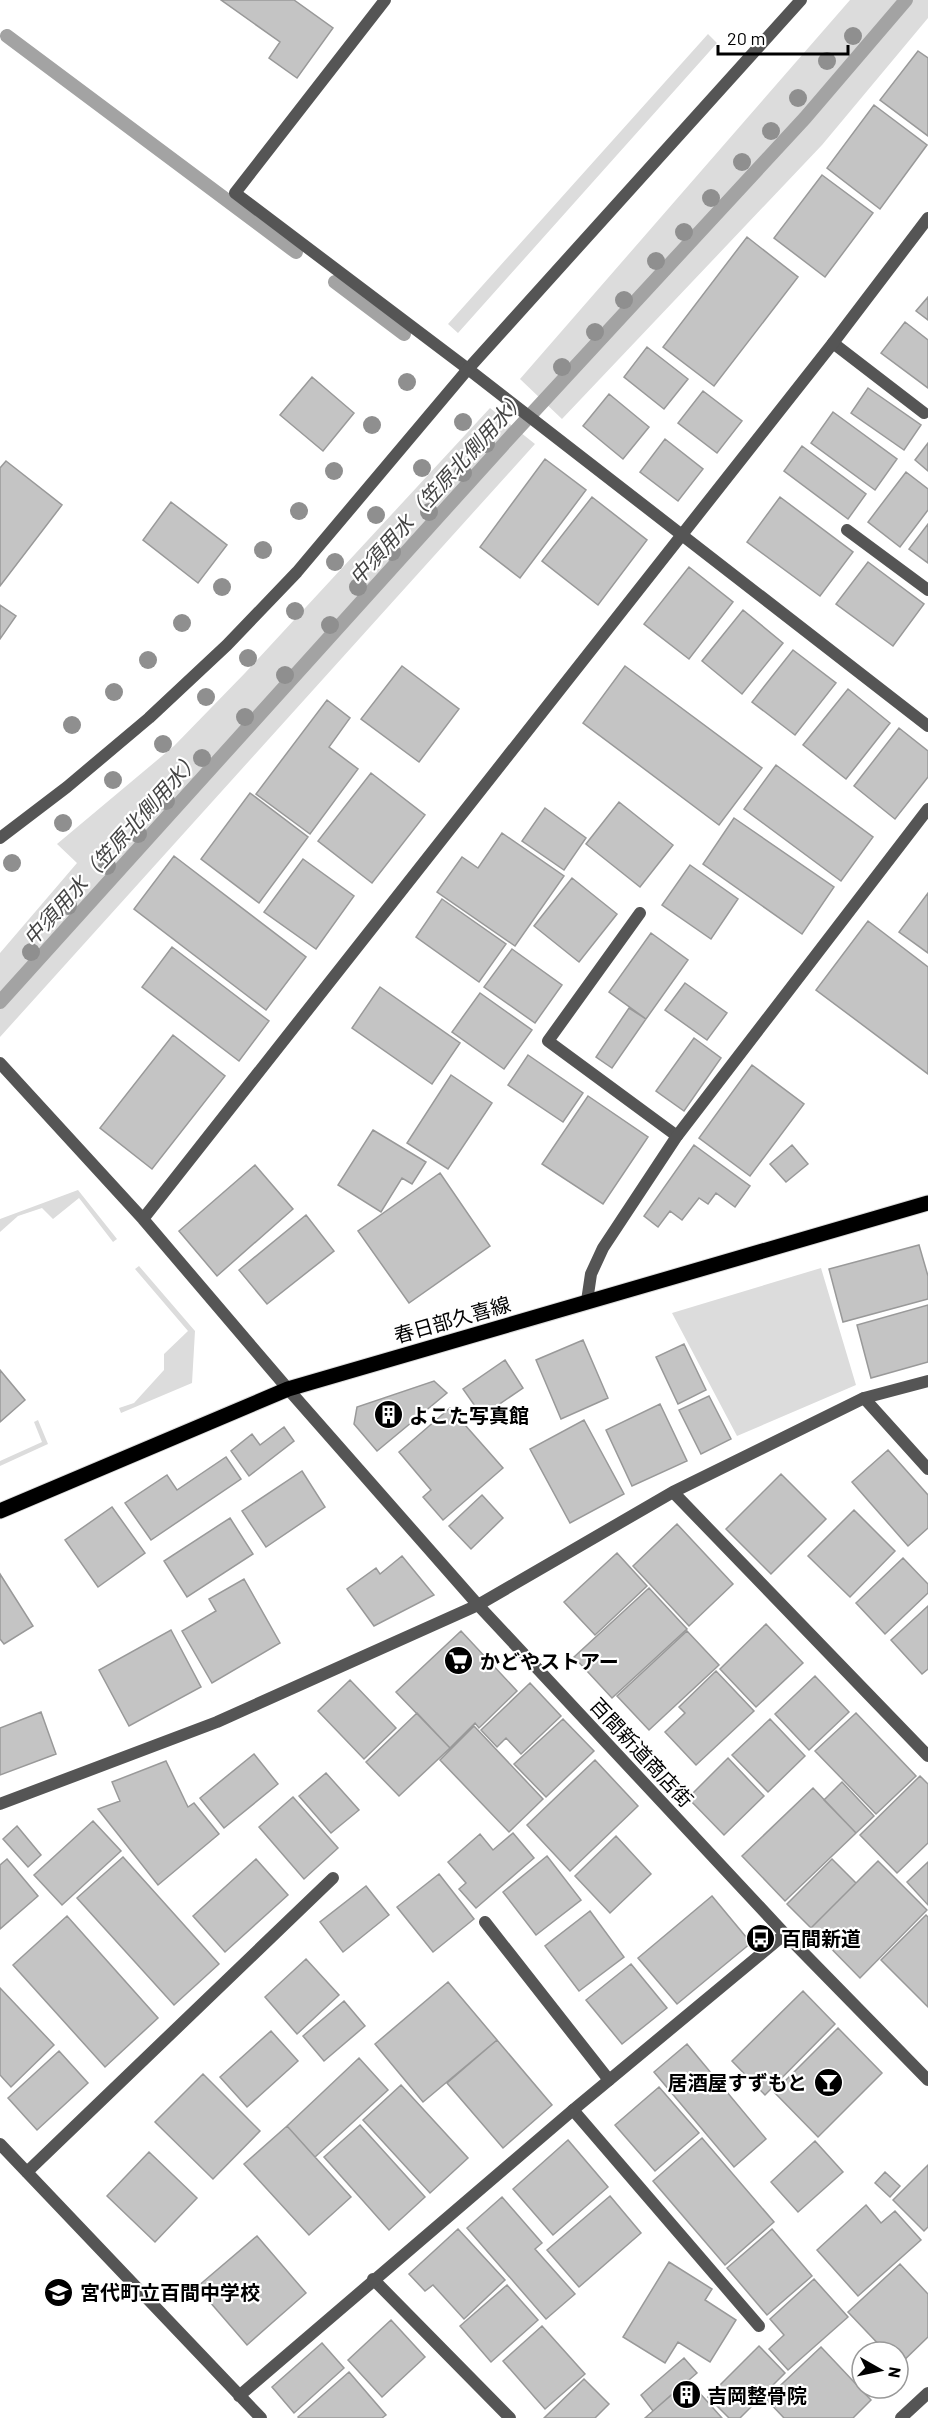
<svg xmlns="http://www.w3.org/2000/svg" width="928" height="2418" viewBox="0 0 928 2418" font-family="Barlow,'Noto Sans JP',sans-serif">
<rect width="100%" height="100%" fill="#fff"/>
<path fill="#dcdcdc" d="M850 0H928V18L822 145 562 419 520 379Z
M708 34 717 43 458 333 448 324Z
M490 408 535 444 0 1037V953L77 863 57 844 174 746 245 673Z
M78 1190 117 1239 113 1242 79 1198 53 1219 42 1208 18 1216 0 1232V1219Z
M139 1266 195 1331 192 1383 121 1413 119 1408 134 1403 164 1370V1354L188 1331 135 1269Z
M821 1268 856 1385 737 1436 672 1313Z
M38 1420 48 1444 0 1466V1461L42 1442 34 1422Z"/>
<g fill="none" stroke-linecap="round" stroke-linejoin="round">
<path stroke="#a3a3a3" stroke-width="14" d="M7 36 296 252
M335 282 404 334
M0 1002 512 435 805 118 906 0"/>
</g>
<path fill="#c4c4c4" stroke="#999" stroke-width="1.5" d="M221 0H294L333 28 297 78 269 58 280 42Z
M918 51 928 58V136L880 100Z
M874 105 927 145 880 209 827 168Z
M822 175 873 213 825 277 774 238Z
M747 237 798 277 714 386 663 347Z
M928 297V320L916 311Z
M905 322 928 340V388L881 353Z
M647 347 688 379 664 409 624 377Z
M312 377 354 413 323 451 280 415Z
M868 388 921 425 904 450 851 413Z
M703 391 742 421 717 453 678 423Z
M609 394 649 427 623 459 583 426Z
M833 412 897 459 875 490 811 443Z
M665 439 703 469 678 501 640 472Z
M928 443V471L915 460Z
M802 446 866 494 848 519 784 471Z
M545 459 586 490 520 578 480 547Z
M6 461 62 505 0 586V468Z
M906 472 928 489V510L900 547 868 522Z
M592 497 647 540 598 605 542 561Z
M780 497 853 552 820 596 747 542Z
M171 502 227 545 198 583 143 540Z
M928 524V563L909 549Z
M868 562 924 604 893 646 836 604Z
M689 567 733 602 689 659 644 624Z
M0 605 16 616 0 639Z
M743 610 783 643 742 694 702 661Z
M793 650 836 683 795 735 752 702Z
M402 666 459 709 419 762 361 719Z
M625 666 762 768 719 825 583 723Z
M848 689 890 723 846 779 803 745Z
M327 700 350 718 329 747 358 769 310 834 256 794Z
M899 728 928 751V777L895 819 854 786Z
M776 765 873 837 841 881 744 809Z
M371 773 425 815 372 883 318 841Z
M250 793 308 837 259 903 201 859Z
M619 802 673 845 640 887 586 844Z
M545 808 586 838 564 870 522 841Z
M734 818 834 887 802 934 703 864Z
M502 833 564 876 515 946 437 892 462 857 478 868Z
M174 856 306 957 266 1010 134 909Z
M303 859 354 896 316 949 264 912Z
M690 865 738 899 711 939 662 905Z
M572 878 617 914 579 962 534 926Z
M928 893V953L899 932Z
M442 899 506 944 479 982 416 937Z
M868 921 928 967V1074L816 990Z
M651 933 688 960 646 1019 609 992Z
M172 947 269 1021 239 1061 142 987Z
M512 949 562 985 535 1023 484 987Z
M685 983 727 1013 707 1040 665 1010Z
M380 987 460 1043 432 1084 352 1028Z
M480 993 532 1030 504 1069 452 1032Z
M629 1008 646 1019 612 1068 596 1057Z
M173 1035 225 1076 152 1169 100 1128Z
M694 1038 721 1058 684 1111 656 1091Z
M528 1055 583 1093 563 1122 508 1085Z
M752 1065 804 1104 750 1176 699 1138Z
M451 1075 492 1103 448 1169 407 1143Z
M588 1096 648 1137 603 1204 542 1164Z
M373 1130 426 1162 412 1184 402 1178 381 1212 338 1185Z
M694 1145 750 1186 735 1207 716 1193 708 1204 699 1198 682 1220 670 1211 658 1227 644 1216Z
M792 1145 808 1164 786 1182 770 1164Z
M255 1165 293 1209 217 1276 179 1231Z
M440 1173 490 1246 409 1303 358 1231Z
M306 1215 334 1251 267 1304 239 1270Z
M919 1245 928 1276V1299L843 1322 829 1269Z
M928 1305V1362L871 1378 857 1325Z
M583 1340 608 1398 561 1419 536 1360Z
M684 1344 706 1390 678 1404 656 1357Z
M505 1360 523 1388 482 1416 463 1389Z
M0 1370 25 1400 0 1422Z
M434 1381 447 1393 377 1451 354 1424 357 1407Z
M709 1396 731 1439 701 1454 679 1410Z
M660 1404 687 1461 632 1486 606 1430Z
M450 1408 503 1468 443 1520 423 1497 431 1490 399 1452Z
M584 1420 624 1494 570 1523 530 1449Z
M284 1427 294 1441 249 1476 231 1451 252 1434 260 1445Z
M888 1450 928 1495V1528L908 1546 852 1482Z
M226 1457 241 1479 151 1540 125 1503 167 1475 177 1490Z
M302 1471 325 1507 266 1547 242 1511Z
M781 1474 826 1519 771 1574 726 1529Z
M482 1495 503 1518 471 1549 449 1526Z
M112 1507 145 1553 98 1587 65 1540Z
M854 1510 895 1551 850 1597 808 1556Z
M230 1518 253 1554 187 1597 164 1561Z
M677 1524 733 1584 689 1626 633 1566Z
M617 1553 647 1586 595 1635 564 1602Z
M402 1556 434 1595 374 1626 347 1589 376 1568 380 1574Z
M903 1558 928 1584V1593L885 1634 856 1603Z
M0 1574 33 1626 4 1644 0 1639Z
M244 1579 280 1643 212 1683 182 1631 216 1611 209 1599Z
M649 1588 687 1629 612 1698 574 1657Z
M928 1606V1669L922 1674 891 1640Z
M766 1624 803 1663 756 1707 720 1669Z
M171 1630 201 1687 129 1726 99 1670Z
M461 1631 517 1691 479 1728 475 1723 450 1748 396 1692Z
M687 1631 719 1665 649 1730 617 1696Z
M716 1671 754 1711 696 1765 665 1732 685 1713 679 1707Z
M815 1676 849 1712 809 1750 775 1714Z
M350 1680 396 1728 364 1759 318 1711Z
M530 1683 561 1716 521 1754 506 1738 497 1747 481 1730Z
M41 1712 56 1754 0 1775V1728Z
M417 1713 450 1748 399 1796 366 1762Z
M856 1713 916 1776 876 1814 815 1751Z
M563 1719 594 1751 546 1797 514 1764Z
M770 1719 805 1756 768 1792 732 1755Z
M474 1726 543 1799 509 1832 440 1760Z
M254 1754 278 1784 224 1828 200 1798Z
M728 1758 764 1796 724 1835 688 1798Z
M595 1760 638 1806 570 1871 527 1825Z
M166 1761 188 1807 194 1803 219 1834 158 1885 98 1809 120 1801 112 1782Z
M326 1773 359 1810 331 1833 299 1796Z
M920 1776 928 1784V1843L897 1873 860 1835Z
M842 1782 874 1816 856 1833 824 1800Z
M813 1788 856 1833 785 1901 742 1856Z
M293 1797 338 1848 304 1879 259 1827Z
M93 1821 121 1851 62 1905 34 1875Z
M17 1826 41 1855 28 1867 3 1839Z
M513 1833 534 1858 476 1908 459 1889 466 1883 448 1862 480 1834 493 1850Z
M616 1836 651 1874 610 1913 575 1876Z
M547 1856 581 1900 536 1935 503 1892Z
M123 1857 219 1964 174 2005 77 1898Z
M7 1859 38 1896 0 1929V1865Z
M256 1859 288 1895 225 1952 193 1916Z
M832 1859 856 1883 811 1928 787 1904Z
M878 1861 927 1910 860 1978 811 1928Z
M928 1862V1905L907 1882Z
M439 1874 474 1919 433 1952 397 1907Z
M366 1886 389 1915 343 1952 320 1922Z
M712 1896 751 1943 677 2004 638 1958Z
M590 1911 624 1957 579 1991 545 1946Z
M926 1915 928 1917V2007L881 1960Z
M67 1916 158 2018 105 2067 13 1965Z
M306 1959 339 1995 297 2034 265 1997Z
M631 1964 667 2008 622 2044 586 2000Z
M448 1982 497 2040 423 2102 375 2044Z
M0 1988 54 2045 11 2087 0 2075Z
M803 1991 835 2024 765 2095 732 2061Z
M344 2001 365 2026 324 2061 303 2036Z
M838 2028 882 2073 818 2137 774 2092Z
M271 2031 298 2061 247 2107 220 2077Z
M497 2040 552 2105 503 2148 447 2083Z
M687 2044 766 2139 734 2167 654 2072Z
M59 2051 88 2083 37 2130 8 2098Z
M359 2058 388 2090 315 2157 287 2126Z
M203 2074 260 2131 213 2179 155 2122Z
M401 2085 468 2158 430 2193 363 2120Z
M659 2087 699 2133 655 2171 615 2125Z
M360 2125 425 2197 389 2230 324 2157Z
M287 2126 351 2197 309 2235 244 2164Z
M702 2138 774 2222 725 2265 653 2181Z
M568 2140 608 2187 553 2235 513 2189Z
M815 2141 843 2172 798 2212 771 2182Z
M149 2152 197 2198 155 2242 107 2196Z
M928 2165V2227L924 2231 893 2200Z
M885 2172 900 2186 890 2197 875 2183Z
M610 2196 641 2233 579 2287 547 2250Z
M502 2197 542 2243 535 2249 575 2294 546 2319 467 2228Z
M866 2205 881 2223 895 2211 921 2240 858 2296 817 2250Z
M458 2229 505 2280 464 2319 433 2285 425 2291 409 2274Z
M772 2229 812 2276 767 2315 727 2268Z
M257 2236 306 2293 247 2345 197 2287Z
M669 2262 712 2289 705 2300 736 2320 710 2362 678 2342 665 2363 623 2337Z
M900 2264 928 2294V2337L899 2365 898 2352H886L848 2312Z
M814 2279 848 2317 788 2370 769 2349 784 2335 770 2319Z
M507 2285 538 2320 491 2362 460 2326Z
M391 2320 425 2357 382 2397 348 2360Z
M542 2326 585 2374 545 2409 503 2361Z
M322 2343 344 2368 294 2413 272 2387Z
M759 2346 785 2373 740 2418H729L708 2397Z
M821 2347 871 2400 853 2418H784L766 2399Z
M684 2358 697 2373 653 2411 641 2395Z
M349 2372 386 2415 382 2418H299L298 2417Z
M584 2379 609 2404 595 2418H544Z
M688 2380 722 2418H645L653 2411Z"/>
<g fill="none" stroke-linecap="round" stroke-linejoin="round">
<defs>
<path id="primary" d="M0 1511 288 1389 928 1203"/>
</defs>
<use href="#primary" stroke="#dbdbdb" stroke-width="17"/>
<path stroke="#555" stroke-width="12" d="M385 0 235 193 468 369
M833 343 924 413
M847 530 928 590
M640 913 548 1041 677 1136
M864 1398 928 1469
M485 1922 609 2080
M573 2110 759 2326
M27 2172 333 1878
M373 2279 510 2418"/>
<path stroke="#555" stroke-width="12" d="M468 369 928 726
M0 1063 143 1219 288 1389 478 1605 785 1934 928 2080
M143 1219 833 343 928 218
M587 1301 591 1274 603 1248 677 1136 928 809
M673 1492 928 1756
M0 1804 217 1722 478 1605 673 1492 864 1398 928 1381
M0 2144 261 2418
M239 2396 573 2110 785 1934
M901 2418 928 2393"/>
<path stroke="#555" stroke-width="12" d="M0 838 67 787 149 718 227 645 297 572 468 369 801 0"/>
<use href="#primary" stroke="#000" stroke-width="15"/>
</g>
<g fill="#8f8f8f">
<circle cx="853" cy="36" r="9"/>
<circle cx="827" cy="61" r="9"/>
<circle cx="798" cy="98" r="9"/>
<circle cx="771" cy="131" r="9"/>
<circle cx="742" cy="162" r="9"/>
<circle cx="711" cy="198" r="9"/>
<circle cx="684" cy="232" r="9"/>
<circle cx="656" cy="261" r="9"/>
<circle cx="624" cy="300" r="9"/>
<circle cx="595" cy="332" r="9"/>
<circle cx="562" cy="367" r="9"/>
<circle cx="407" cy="382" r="9"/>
<circle cx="463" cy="422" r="9"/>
<circle cx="372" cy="425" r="9"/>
<circle cx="486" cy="444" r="9"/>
<circle cx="422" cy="468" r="9"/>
<circle cx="334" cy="471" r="9"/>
<circle cx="463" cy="473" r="9"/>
<circle cx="299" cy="511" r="9"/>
<circle cx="429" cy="512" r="9"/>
<circle cx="376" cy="515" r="9"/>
<circle cx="263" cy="550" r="9"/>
<circle cx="392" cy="552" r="9"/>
<circle cx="335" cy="562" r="9"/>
<circle cx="222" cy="587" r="9"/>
<circle cx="358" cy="587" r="9"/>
<circle cx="295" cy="611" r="9"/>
<circle cx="182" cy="623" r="9"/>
<circle cx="330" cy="625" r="9"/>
<circle cx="248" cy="658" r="9"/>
<circle cx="148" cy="660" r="9"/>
<circle cx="285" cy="675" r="9"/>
<circle cx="114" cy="692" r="9"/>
<circle cx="206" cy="697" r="9"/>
<circle cx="245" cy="717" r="9"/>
<circle cx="72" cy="725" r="9"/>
<circle cx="163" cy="744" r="9"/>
<circle cx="202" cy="758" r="9"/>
<circle cx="113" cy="780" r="9"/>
<circle cx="166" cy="801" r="9"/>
<circle cx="63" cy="823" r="9"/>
<circle cx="138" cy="834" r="9"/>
<circle cx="12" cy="863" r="9"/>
<circle cx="107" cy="866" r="9"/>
<circle cx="68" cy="906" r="9"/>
<circle cx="31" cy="952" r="9"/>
</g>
<defs>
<symbol id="building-disc" viewBox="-11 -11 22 22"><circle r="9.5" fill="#000" stroke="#fff"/><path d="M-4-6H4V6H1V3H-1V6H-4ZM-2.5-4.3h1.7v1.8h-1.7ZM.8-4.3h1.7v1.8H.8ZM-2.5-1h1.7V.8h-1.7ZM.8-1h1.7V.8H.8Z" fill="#fff"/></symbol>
<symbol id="supermarket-disc" viewBox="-11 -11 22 22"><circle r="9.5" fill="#000" stroke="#fff"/><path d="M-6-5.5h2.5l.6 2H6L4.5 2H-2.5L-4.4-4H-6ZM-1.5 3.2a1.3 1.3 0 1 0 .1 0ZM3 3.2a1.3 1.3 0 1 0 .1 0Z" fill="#fff"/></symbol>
<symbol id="bus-disc" viewBox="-11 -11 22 22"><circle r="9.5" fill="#000" stroke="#fff"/><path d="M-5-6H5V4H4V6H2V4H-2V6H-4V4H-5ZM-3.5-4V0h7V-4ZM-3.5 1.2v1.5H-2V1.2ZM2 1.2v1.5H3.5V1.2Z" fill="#fff"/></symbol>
<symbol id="bar-disc" viewBox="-11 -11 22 22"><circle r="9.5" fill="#000" stroke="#fff"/><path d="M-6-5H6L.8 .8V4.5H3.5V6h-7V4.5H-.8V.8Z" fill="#fff"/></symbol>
<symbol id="school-disc" viewBox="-11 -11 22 22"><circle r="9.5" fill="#000" stroke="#fff"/><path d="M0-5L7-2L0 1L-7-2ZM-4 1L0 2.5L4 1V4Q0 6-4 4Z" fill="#fff"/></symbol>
</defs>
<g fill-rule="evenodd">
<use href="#building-disc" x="372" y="1398" width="33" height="33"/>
<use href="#supermarket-disc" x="442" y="1644" width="33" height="33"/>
<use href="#bus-disc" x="744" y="1922" width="33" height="33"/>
<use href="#bar-disc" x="812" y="2066" width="33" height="33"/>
<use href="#school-disc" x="42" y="2276" width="33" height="33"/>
<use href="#building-disc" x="670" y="2378" width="33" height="33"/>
</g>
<g text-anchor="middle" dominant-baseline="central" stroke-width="4.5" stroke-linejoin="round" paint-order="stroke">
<g font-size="20" fill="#000" stroke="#fff">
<text transform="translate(452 1319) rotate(-16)">春日部久喜線</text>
<text transform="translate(642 1752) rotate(47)">百間新道商店街</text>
</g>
<g font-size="20" font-weight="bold" fill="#000" stroke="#fff" text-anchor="start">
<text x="409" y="1415">よこた写真館</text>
<text x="480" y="1661">かどやストアー</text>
<text x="781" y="1938">百間新道</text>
<text x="807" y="2082" text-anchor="end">居酒屋すずもと</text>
<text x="80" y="2292">宮代町立百間中学校</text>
<text x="707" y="2395">吉岡整骨院</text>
</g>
<g font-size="21" font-style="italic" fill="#444" stroke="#fff">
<text transform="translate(437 487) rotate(-48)">中須用水（笠原北側用水）</text>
<text transform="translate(111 848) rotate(-48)">中須用水（笠原北側用水）</text>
</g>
</g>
<g transform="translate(880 2370) rotate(99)"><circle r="28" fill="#ffffff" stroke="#999999" stroke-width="1.5"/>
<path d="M0-4.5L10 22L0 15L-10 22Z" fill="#000000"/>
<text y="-9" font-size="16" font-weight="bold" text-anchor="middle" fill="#000000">N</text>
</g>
<path d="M718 45v9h130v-9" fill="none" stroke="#000000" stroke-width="3"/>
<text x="727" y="45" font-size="18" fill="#000000" stroke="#ffffff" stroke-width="4.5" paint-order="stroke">20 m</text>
</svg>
